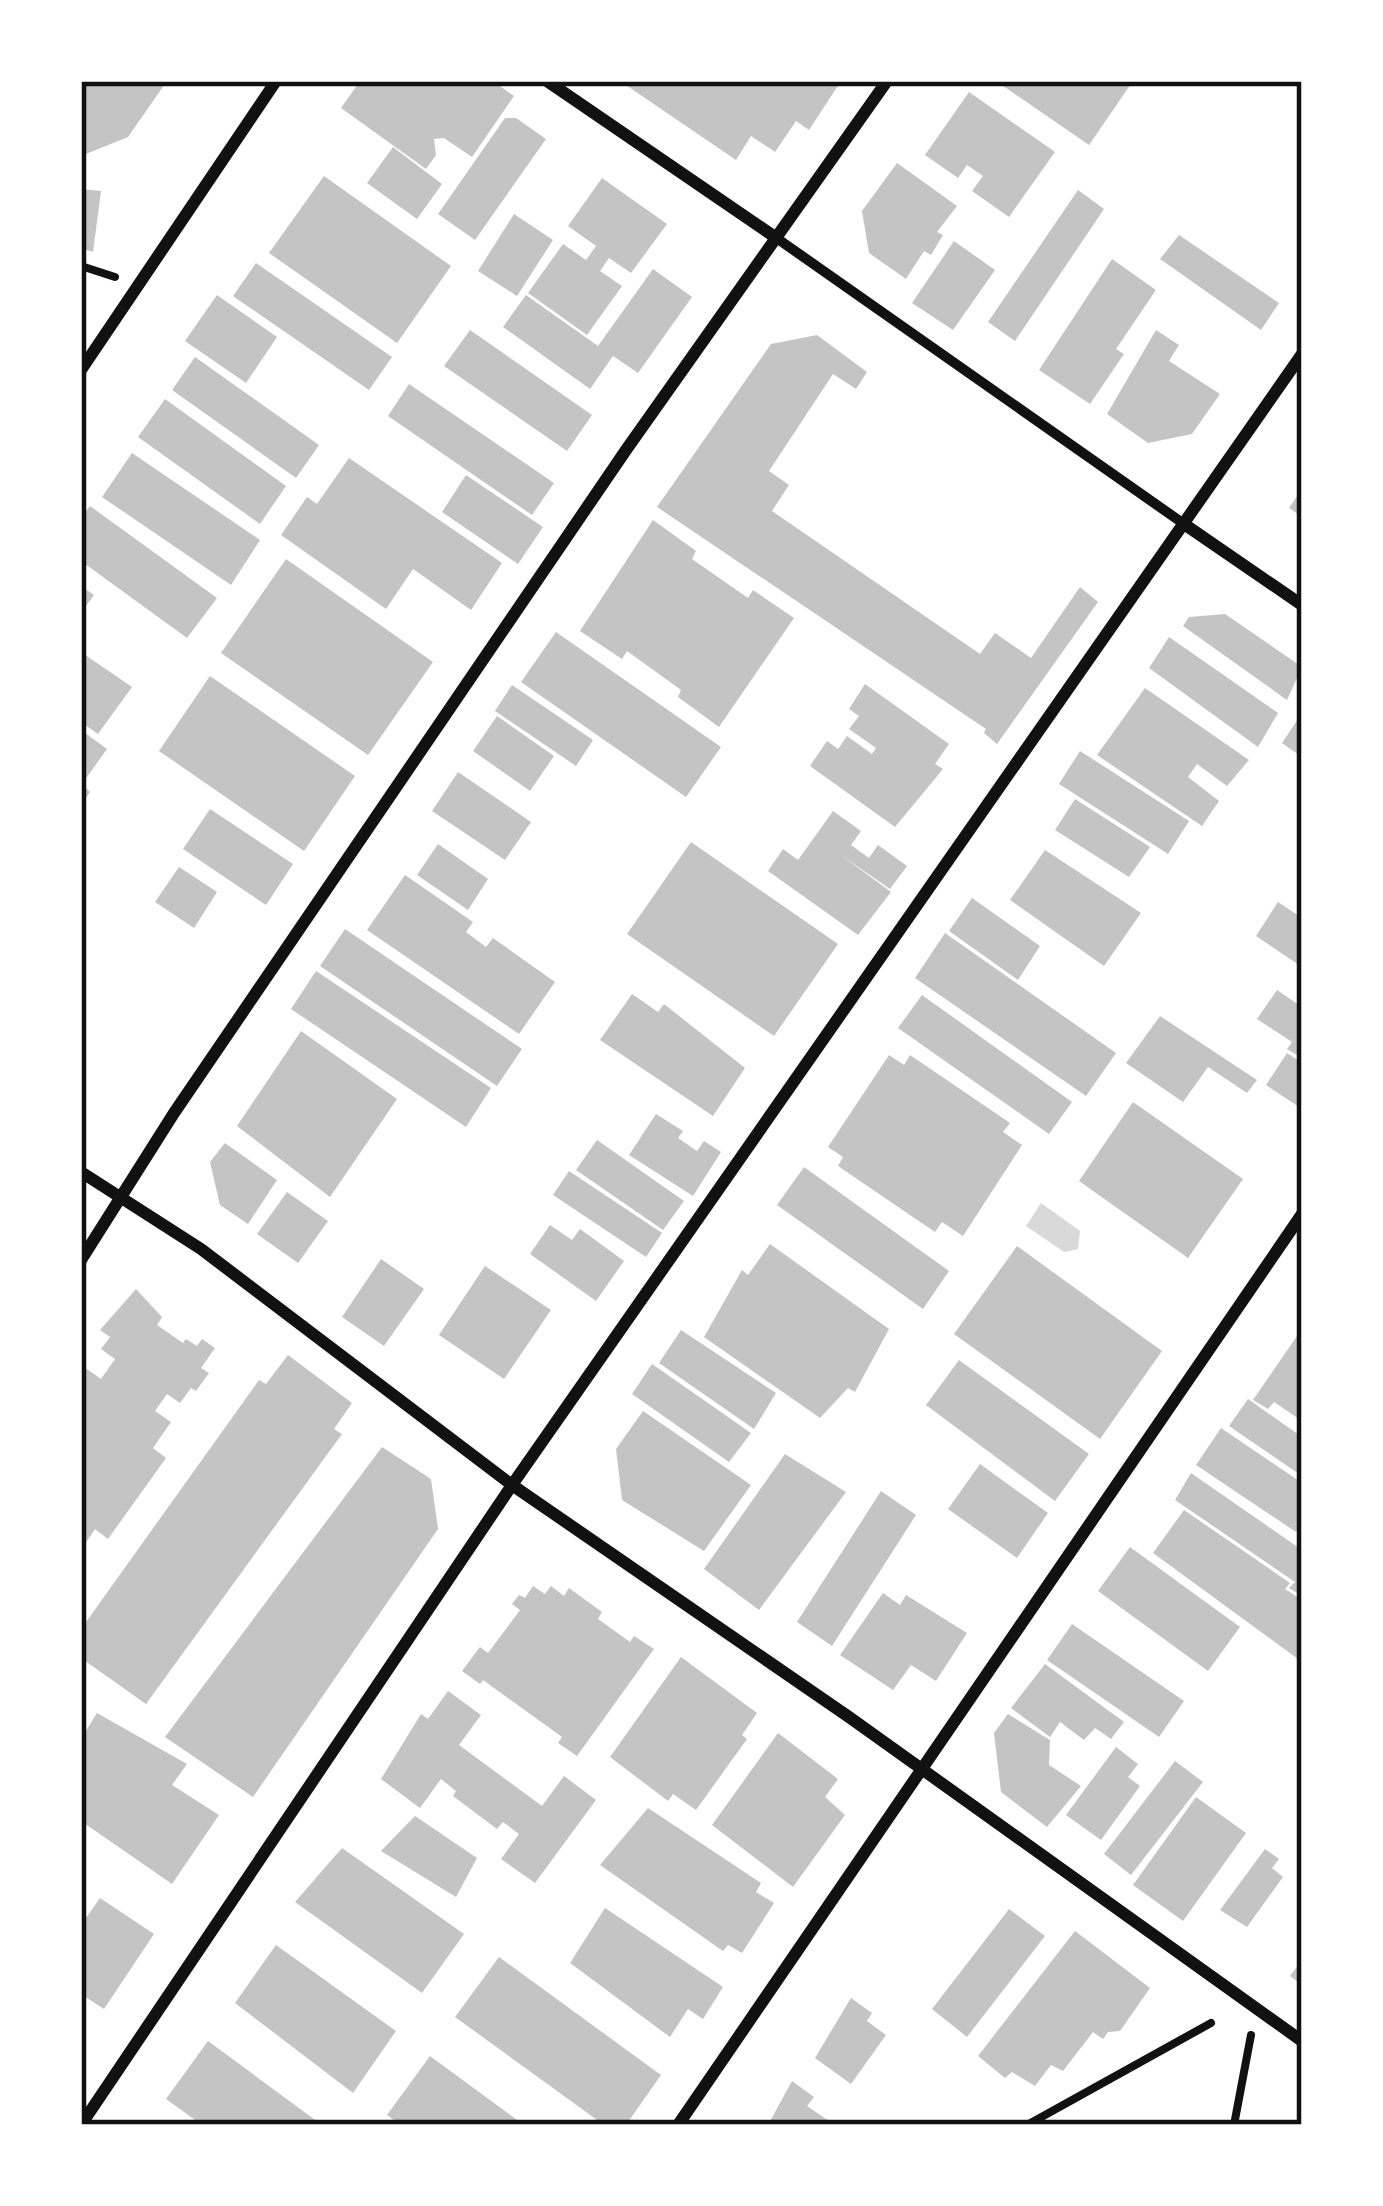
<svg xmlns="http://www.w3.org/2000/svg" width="1383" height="2206" viewBox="0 0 1383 2206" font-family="Lora,serif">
<rect width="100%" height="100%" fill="#fff"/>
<path fill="#d9d9d9" d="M1041 1203 1080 1231 1078 1249 1064 1252 1026 1226Z"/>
<path fill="#c4c4c4" d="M102 81H167L128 137 81 156V85Z
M360 81H493L514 96 472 157 444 138 434 139 436 155 426 169 341 108Z
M620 81H841L809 130 796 121 775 152 751 136 736 160Z
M996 81H1133L1089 145Z
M969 92 1055 152 1009 217 972 191 983 176 967 165 958 178 925 155Z
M505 118H516L546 139 475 240 438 214Z
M393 147 442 184 417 219 367 183Z
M897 163 957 206 937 232 943 235 931 255 924 251 906 279 869 253 862 211Z
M324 176 451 266 397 343 269 253Z
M602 178 667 224 631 273 609 258 600 271 622 286 587 335 528 293 563 244 586 260 596 246 568 226Z
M81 189 101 191 93 252 81 248Z
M1078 190 1104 209 1015 341 988 322Z
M514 214 553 240 517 296 478 271Z
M1179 235 1279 303 1261 330 1160 259Z
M954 241 995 270 953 330 912 303Z
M1112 259 1156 290 1116 349 1124 354 1090 404 1039 370Z
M256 263 392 357 369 390 233 296Z
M653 269 692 297 638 373 613 356 590 389 503 327 526 295 598 346Z
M217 295 277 337 246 383 185 341Z
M470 330 592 415 567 451 444 366Z
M1156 330 1179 345 1169 361 1220 394 1192 434 1148 443 1107 414Z
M817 335 867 372 856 389 833 374 769 471 789 485 772 511 980 654 995 633 1031 658 1080 587 1098 602 997 744 984 733 986 729 657 507 771 344Z
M195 357 319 445 296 478 172 390Z
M409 384 554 483 532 515 388 416Z
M165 399 286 486 260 524 138 437Z
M132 453 260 540 231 585 102 497Z
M349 458 502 563 471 610 413 569 386 609 281 535 307 497 317 504Z
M466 475 543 527 518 564 442 512Z
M1302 489V517L1289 508Z
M90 506 217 598 187 638 81 561V518Z
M653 520 696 551 692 559 748 598 753 590 794 618 719 727 678 697 681 690 627 651 622 659 580 631Z
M286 559 433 662 368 755 221 653Z
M81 586 94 595 81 613Z
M1225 614 1302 667 1287 700 1183 626 1189 617Z
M556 632 721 747 686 797 521 682Z
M1169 637 1278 713 1258 747 1149 668Z
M81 652 132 687 98 734 81 722Z
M210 676 355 776 304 851 159 751Z
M865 684 949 744 935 764 943 769 895 827 810 766 827 741 838 749 847 736 872 754 876 748 849 729 859 716 849 709Z
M512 685 593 740 576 766 495 711Z
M1145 688 1249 760 1227 786 1197 764 1188 777 1219 801 1202 826 1097 755Z
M1302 713V757L1282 743Z
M497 716 554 756 530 791 473 751Z
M81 730 107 749 82 784 90 792 81 805Z
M1080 751 1189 821 1168 854 1059 784Z
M458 772 531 822 505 860 432 811Z
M1075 799 1150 847 1129 877 1055 830Z
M210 809 293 864 266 905 183 849Z
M833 811 861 831 851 845 869 858 878 845 907 866 890 889 841 855 891 892 858 935 768 871 783 849 798 860Z
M691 842 838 944 774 1036 627 934Z
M438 844 488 879 468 910 417 875Z
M1045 850 1141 913 1104 966 1010 900Z
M179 867 217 892 194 928 155 902Z
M405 875 473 922 466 932 486 947 493 938 555 982 519 1034 367 930Z
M972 898 1040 946 1018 980 949 931Z
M1278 902 1302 918V967L1256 936Z
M345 929 522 1049 497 1086 320 966Z
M945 933 1116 1053 1086 1096 915 978Z
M316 971 491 1088 466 1127 291 1009Z
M1277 990 1302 1007V1058L1287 1049 1292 1042 1257 1019Z
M632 994 658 1012 664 1004 745 1068 713 1116 600 1040Z
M922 995 1072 1102 1049 1134 898 1028Z
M1160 1016 1257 1080 1247 1093 1208 1067 1183 1102 1126 1063Z
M301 1031 397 1099 330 1197 237 1126Z
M1287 1053 1302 1063V1109L1266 1085Z
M889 1055 904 1065 910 1055 1010 1123 1003 1132 1022 1145 963 1236 942 1222 935 1232 838 1166 843 1157 828 1147Z
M1133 1102 1243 1179 1188 1258 1079 1181Z
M656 1114 683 1131 678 1138 697 1151 704 1141 721 1152 693 1196 629 1155Z
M597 1140 684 1201 663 1230 576 1170Z
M225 1143 277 1180 248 1224 220 1205 210 1162Z
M804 1167 949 1271 923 1309 777 1205Z
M569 1171 662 1233 646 1257 553 1195Z
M287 1192 328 1221 298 1263 257 1234Z
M550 1225 572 1240 580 1229 624 1261 596 1301 530 1254Z
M770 1244 889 1329 855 1392 848 1388 820 1418 704 1337 742 1270 748 1275Z
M1017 1246 1162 1351 1100 1439 954 1334Z
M381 1259 424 1289 384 1346 342 1317Z
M485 1266 551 1310 504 1379 439 1335Z
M136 1289 162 1317 157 1325 183 1343 186 1339 197 1346 202 1339 215 1348 201 1368 209 1373 196 1391 191 1388 180 1403 167 1394 155 1411 171 1422 153 1448 166 1458 108 1539 95 1529 81 1550V1372L84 1367 101 1379 115 1359 101 1349 110 1337 100 1330Z
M681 1330 776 1393 754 1429 659 1363Z
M1297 1336 1302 1339V1421L1274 1402 1268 1409 1253 1400Z
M288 1355 352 1403 334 1429 342 1434 146 1704 81 1658V1629L259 1380 266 1384Z
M959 1360 1089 1454 1055 1501 926 1405Z
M652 1364 751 1433 729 1462 632 1394Z
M1248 1399 1302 1437V1476L1229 1426Z
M643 1411 751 1485 704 1551 622 1500 616 1449Z
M1221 1428 1302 1483V1522L1296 1532 1196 1465Z
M382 1447 431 1479 438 1529 253 1797 165 1737Z
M785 1454 846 1492 759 1610 704 1569Z
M980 1464 1048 1513 1017 1558 948 1509Z
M1191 1473 1302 1550V1596L1289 1588 1295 1582 1175 1500Z
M881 1491 916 1515 832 1646 797 1622Z
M1184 1510 1290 1583 1285 1589 1302 1600 1298 1659 1153 1553Z
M1130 1547 1240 1627 1208 1671 1098 1591Z
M533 1586 545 1594 551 1586 564 1596 569 1588 602 1612 598 1619 630 1642 634 1636 654 1649 577 1756 558 1743 562 1737 483 1680 480 1684 462 1671 480 1647 488 1653 520 1610 512 1604 519 1595 525 1598Z
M883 1593 900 1605 906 1595 967 1633 936 1681 911 1665 893 1690 840 1655Z
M1072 1624 1184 1701 1159 1737 1047 1660Z
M681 1657 757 1713 742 1735 747 1739 696 1810 673 1794 668 1801 610 1757Z
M1045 1664 1124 1722 1111 1739 1095 1728 1084 1740 1060 1722 1050 1737 1011 1708Z
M448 1691 481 1715 459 1745 542 1806 564 1776 596 1800 535 1883 501 1859 519 1834 503 1822 497 1829 453 1796 456 1791 441 1779 420 1808 381 1779 421 1714 428 1719Z
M97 1713 187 1764 172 1785 219 1815 172 1884 81 1821V1739Z
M1008 1714 1050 1740 1049 1765 1081 1786 1047 1827 1001 1792 994 1733Z
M778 1733 838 1779 825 1797 845 1815 793 1887 712 1825Z
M1116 1747 1138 1764 1128 1777 1140 1786 1101 1840 1066 1815Z
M1175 1761 1203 1782 1131 1875 1104 1854Z
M1196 1797 1246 1833 1183 1921 1133 1885Z
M648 1808 761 1883 756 1892 774 1903 742 1953 728 1945 723 1951 600 1865Z
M415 1816 477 1858 456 1897 381 1851Z
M342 1848 464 1934 422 1993 295 1902Z
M1265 1849 1279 1859 1272 1868 1283 1877 1247 1927 1220 1910Z
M100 1898 154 1934 104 2009 81 1994V1925Z
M605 1908 723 1987 703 2019 688 2009 670 2037 570 1963Z
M1009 1909 1045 1936 967 2037 932 2009Z
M1075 1931 1150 1988 1120 2031 1108 2032 1103 2039 1093 2032 1063 2071 1051 2065 1035 2086 1012 2072 1005 2078 978 2056Z
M276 1945 396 2031 353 2093 235 2003Z
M499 1957 661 2075 626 2125H604L455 2017Z
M1302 1960V1985L1290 1976Z
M851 1998 872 2013 867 2021 886 2035 851 2084 815 2058Z
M208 2041 322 2125H202L166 2099Z
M430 2056 524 2125H401L387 2115Z
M792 2081 814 2097 807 2106 829 2121 825 2125H768Z"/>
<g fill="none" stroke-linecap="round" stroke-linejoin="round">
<path stroke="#111" stroke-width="8" d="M81 266 115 277
M1027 2125 1211 2023
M1234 2125 1251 2035"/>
<path stroke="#111" stroke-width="10" d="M775 237 1184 524"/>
<path stroke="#111" stroke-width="12" d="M547 81 775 237
M81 370 276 81
M1184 524 1302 605
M81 1172 201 1249 512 1485 849 1717 1302 2041
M81 1260 174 1113 626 450 887 81
M81 2125 512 1485 1302 354
M678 2125 1302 1214"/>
</g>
<rect width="1383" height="2206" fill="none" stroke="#ffffff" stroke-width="168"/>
<rect x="84" y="84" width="1215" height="2038" fill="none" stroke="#111" stroke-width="4.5"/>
</svg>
